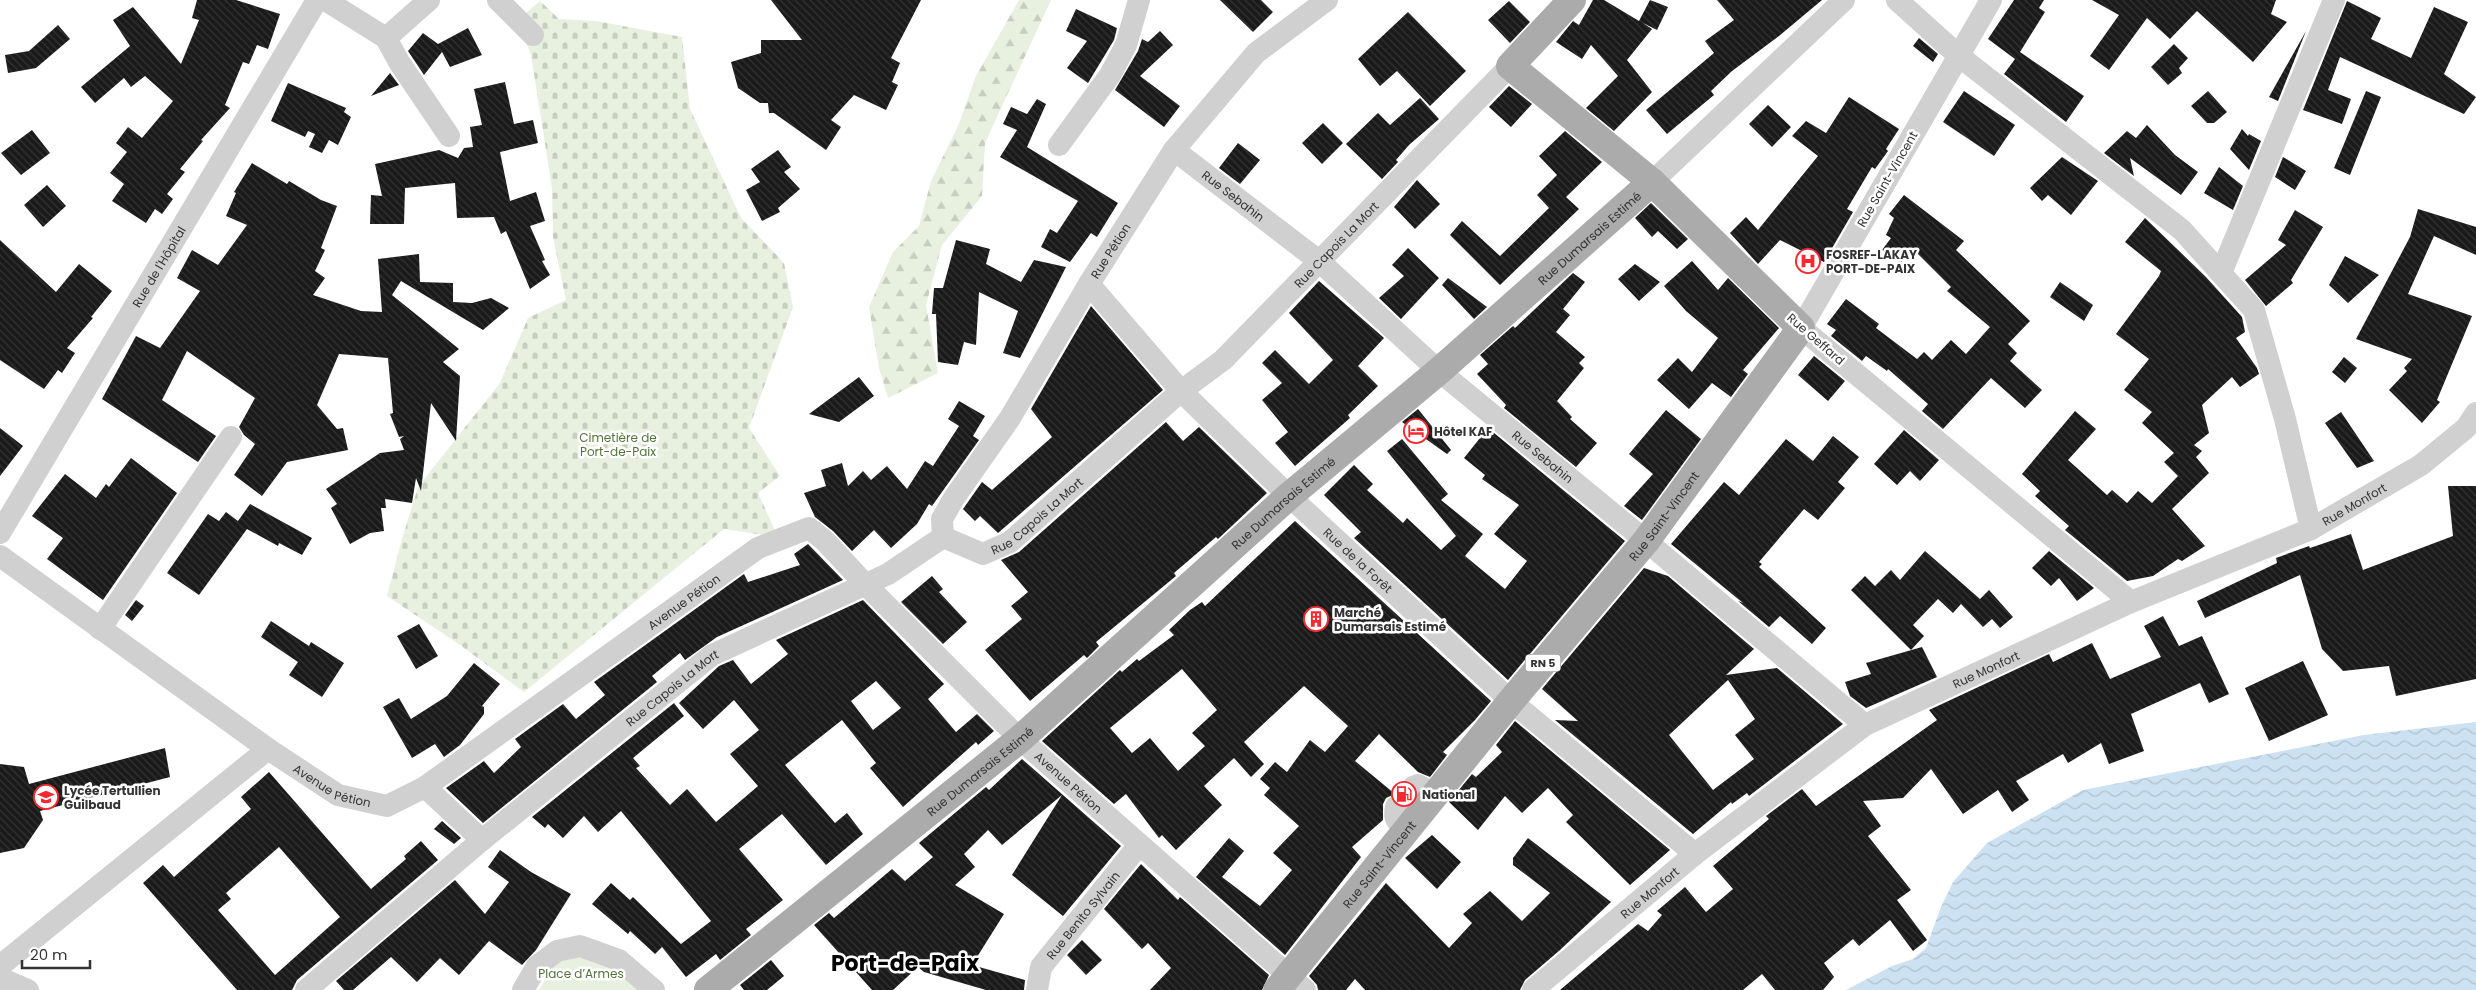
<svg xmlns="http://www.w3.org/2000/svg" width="2476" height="990" viewBox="0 0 2476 990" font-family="Poppins,sans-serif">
<defs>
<pattern id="forest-firs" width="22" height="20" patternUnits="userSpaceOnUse" patternTransform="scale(1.25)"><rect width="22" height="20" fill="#e8f0e0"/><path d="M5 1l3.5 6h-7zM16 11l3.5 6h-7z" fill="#c7cec1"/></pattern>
<pattern id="cemetery-stones" width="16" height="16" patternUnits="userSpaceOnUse" patternTransform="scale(1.25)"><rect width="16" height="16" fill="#e8f0e0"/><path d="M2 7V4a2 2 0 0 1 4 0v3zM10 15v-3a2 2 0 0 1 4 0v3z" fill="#c7cec1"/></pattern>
<pattern id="water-waves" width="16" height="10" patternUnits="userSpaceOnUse" patternTransform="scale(1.25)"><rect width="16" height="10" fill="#cce1f1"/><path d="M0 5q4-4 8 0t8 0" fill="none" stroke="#b0c2cf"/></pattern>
<pattern id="building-back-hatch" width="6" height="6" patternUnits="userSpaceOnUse" patternTransform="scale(1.25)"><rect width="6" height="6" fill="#1a1a1a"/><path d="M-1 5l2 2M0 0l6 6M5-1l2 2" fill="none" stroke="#333"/></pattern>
</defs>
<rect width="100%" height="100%" fill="#fff"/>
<path fill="url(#forest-firs)" d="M1019 0H1051L985 143 982 196 942 245 926 305 938 373 888 398 879 368 869 307 893 252 919 226 931 181 958 126 976 76Z"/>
<path fill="url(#cemetery-stones)" d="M540 1 559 19 596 21 682 37 690 109 741 218 784 263 793 307 749 428 780 476 758 493 778 537 724 529 524 692 460 645 387 596 402 539 418 487 500 383 528 318 566 300 553 237 552 188 531 55 518 20Z"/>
<path fill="#e8f0e0" d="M585 955 609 967 637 990H539L555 963Z"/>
<path fill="url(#water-waves)" d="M2476 722V990H1846L1892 966 1913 959 1926 948 1941 907 1953 882 1987 843 2083 790 2364 735Z"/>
<path fill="url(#building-back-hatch)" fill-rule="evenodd" d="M197 0H236L280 14 268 49 257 45 249 64 243 62 225 105 230 108 201 140 203 141 180 169 185 172 167 194 173 199 162 214 155 209 146 223 112 201 124 184 110 173 127 152 116 143 128 127 142 138 173 101 145 76 131 87 124 78 95 103 81 87 130 46 113 20 133 7 181 64 199 20 192 18Z
M771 0H921L891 58 900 63 892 82 898 85 886 110 854 95 831 120 841 127 826 150 774 113H769L768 103H760L738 88 731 62 761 53V40H802Z
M1220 0H1261L1273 12 1253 32Z
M1593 0H1604L1639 21 1650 0 1668 7 1657 30 1643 23 1652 29 1627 60 1652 92 1614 131 1586 108 1618 76 1591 45 1582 59 1556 42 1573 21 1579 25Z
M1717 0H1822L1779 36 1732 71 1711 91 1714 95 1667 134 1646 110 1714 53 1705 41 1734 20Z
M2014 0H2044L2039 8 2045 12 2020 52 2084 96 2066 122 2004 74 2015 59 1988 39Z
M2092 0H2276L2271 14 2287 22 2253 62 2197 11 2170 39 2147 18 2109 70 2090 56 2119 15Z
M1509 1 1530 22 1510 43 1488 20Z
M2347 1 2381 18 2371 39 2411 58 2434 7 2468 22 2444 74 2476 97 2464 114 2340 57 2328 90 2351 99 2342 124 2303 110Z
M1076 9 1117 28 1114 40 1088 83 1067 68 1087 41 1066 31Z
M1408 12 1466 71 1430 106 1397 71 1380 86 1358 59Z
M58 25 70 39 36 68 8 73 5 55 29 51Z
M468 28 482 55 450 67 442 52 424 75 408 51 423 33 438 44Z
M1160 31 1173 45 1140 76 1180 106 1164 127 1115 90 1138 51 1142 39 1148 42Z
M2306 31 2278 101 2269 97Z
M1919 38 1938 54 1933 62 1913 46Z
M2174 44 2188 58 2179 68 2182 73 2168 85 2151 67Z
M390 73 399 85 371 96Z
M505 82 514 124 533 120 538 143 500 152 510 201 536 192 545 221 530 226 545 260 542 261 550 275 530 289 506 231 501 234 494 217 457 218 455 183 405 188 404 224H370L371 195 382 196 375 164 439 150 458 158 464 148 473 147 470 127 482 125 474 89Z
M288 83 346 108 344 112 351 117 338 145 329 140 322 153 309 147 315 134 308 131 305 137 271 121Z
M1509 86 1532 104 1511 127 1489 107Z
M1964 91 2015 125 1994 156 1943 122Z
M2208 91 2227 112 2214 123H2207L2191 106Z
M2366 91 2381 97 2350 175 2334 168Z
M1849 97 1899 129 1886 149 1888 151 1875 169 1872 167 1847 209 1853 212 1824 262 1780 240 1758 264 1730 233 1746 217 1758 230 1818 156 1792 136 1806 121 1826 133Z
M1420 98 1439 119 1409 145 1396 160 1398 162 1382 179 1346 144 1378 113 1390 125Z
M1037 99 1046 104 1027 147 1118 203 1097 237 1091 233 1070 262 1041 247 1050 229 1057 233 1078 201 1000 157 1017 130 1003 124 1011 107 1027 114Z
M1768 105 1791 127 1772 147 1749 124Z
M1323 123 1343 143 1322 164 1302 143Z
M2147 125 2175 155 2198 172 2181 195 2130 158 2134 176 2104 153 2127 131 2136 138Z
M2242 129 2248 136 2249 134 2261 141 2249 170 2230 149Z
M32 130 50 153 21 175 1 153Z
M1565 131 1602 162 1566 197 1579 209 1500 285 1450 235 1462 221 1500 256 1549 208 1537 195 1557 175 1539 156Z
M1238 143 1260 160 1240 184 1219 168Z
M778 150 791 167 784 172 800 189 778 208 780 212 762 221 746 190 760 182 751 169Z
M2062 157 2098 181 2071 215 2048 195 2042 201 2030 188Z
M2283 157 2306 171 2295 190 2275 177Z
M252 163 287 184 289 181 321 200 337 206 321 248 325 250 315 271 325 278 313 295 361 311 382 312 378 259 419 254 420 282 453 283V302L472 303 491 298 509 308 483 330 401 281 392 295 459 349 443 362 460 376 456 441 431 403 421 491 416 478 412 503 385 499 386 508H381L384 531 370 533 350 544 331 508 337 504 326 489 380 453 404 450 400 439 404 436 399 437 390 414 393 413 388 358 339 354 317 405 337 429 343 428 348 450 287 462 262 496 234 475 255 444 244 435 239 427 255 398 187 351 162 400 216 436 198 462 102 399 136 336 160 348 200 291 177 278 192 250 218 265 247 225 226 216 236 193 234 192Z
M2219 167 2243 186 2233 210 2204 193Z
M1417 180 1440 204 1415 229 1394 207Z
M47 185 66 206 43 227 24 205Z
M1904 195 1964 241 1956 250 2030 321 2008 344 2017 353 2010 361 2042 390 2025 408 1991 378 1943 429 1922 411 1928 404 1888 369 1887 371 1866 356 1862 361 1831 336 1836 330 1827 324 1846 299 1879 324 1876 328 1917 359 1924 352 1932 360 1951 340 1966 354 1990 327 1947 291 1951 287 1912 248 1901 263 1882 250 1891 238 1886 235 1894 218 1889 214Z
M1651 203 1688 239 1677 249 1658 231 1652 237 1635 218Z
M2418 209 2476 227V255L2434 236 2408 294 2472 316 2437 400 2440 402 2422 423 2389 390 2407 371 2404 368 2412 359 2356 339 2410 237Z
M2295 210 2323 227 2291 280 2293 283 2266 306 2245 280 2286 245 2278 240Z
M2145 218 2206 277 2242 317 2245 332 2236 338 2257 368 2259 374 2240 387 2232 377 2202 405 2209 433 2194 445 2202 451 2196 457 2209 473 2172 509 2205 546 2182 561 2178 559 2153 576 2127 581 2065 530 2069 526 2035 496 2040 491 2022 474 2075 411 2096 429 2068 460 2107 495 2112 490 2127 503 2138 491 2152 503 2178 476 2164 462 2174 453 2142 423 2152 412 2124 390 2149 359 2116 334 2159 276 2161 271 2125 242Z
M0 240 56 292 79 264 112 291 91 317 93 318 67 348 75 353 62 373 58 370 44 389 0 360Z
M956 240 990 249 986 264 1021 282 1034 260 1066 267 1020 358 1003 353 1018 311 979 292 976 345 964 342 958 365 938 362 936 314H932L934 288H943Z
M1408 248 1439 278 1401 319 1379 298 1404 276 1392 265Z
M2345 256 2379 275 2348 303 2329 285Z
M1692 261 1718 290 1728 278 1779 328 1743 370 1748 374 1731 397 1712 383 1689 409 1657 380 1678 358 1692 372 1718 338 1686 311 1664 286Z
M1635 264 1660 282 1639 301 1618 279Z
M1573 273 1585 282 1563 309 1570 315 1556 332 1585 357 1579 363 1584 368 1557 401 1572 417 1570 419 1597 443 1576 467 1504 408 1506 405 1477 374 1488 364 1480 355 1513 326 1515 328Z
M1448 278 1487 307 1474 319 1442 285Z
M1319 281 1384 338 1358 366 1378 386 1348 415 1350 418 1295 466 1275 443 1288 432 1262 400 1282 383 1262 363 1275 350 1309 384 1333 360 1289 313Z
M2060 282 2093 305 2084 321 2050 297Z
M1091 306 1163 390 998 533 980 516 975 521 963 509 982 482 992 490 1052 437 1031 409Z
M1814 356 1845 381 1828 401 1798 375Z
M2344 357 2357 368 2345 383 2332 372Z
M859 377 874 396 839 422 809 414Z
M959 401 985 416 973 436 979 440 932 506 929 504 917 524 891 548 874 530 852 551 833 531 815 517 804 493 826 486 821 470 842 463 848 486 863 471 871 480 887 466 907 489 925 461 933 466 959 426 948 419Z
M1418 409 1451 450 1447 454 1402 422Z
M1666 410 1701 439 1642 520 1624 506 1653 474 1629 454Z
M2341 412 2374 461 2357 468 2325 423Z
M1166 422 1183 441 1199 427 1267 493 1218 539 1216 537 1174 573 1176 576 1096 642 1099 646 1087 658 1084 655 1030 701 985 650 1022 619 1011 606 1028 592 1001 560 1019 552Z
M0 428 23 446 0 476Z
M1488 428 1625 541 1508 680 1354 538 1361 532 1324 495 1354 465 1373 484 1367 490 1403 523 1407 518 1441 550 1456 536 1387 451 1402 439 1448 494 1441 500 1483 534 1465 556 1505 589 1527 561 1494 534 1519 505 1482 479 1485 475 1464 458Z
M1904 430 1939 460 1920 481 1910 471 1897 485 1874 464Z
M1833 436 1859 457 1838 482 1845 488 1818 520 1804 509 1759 562 1762 564 1759 567 1826 628 1812 644 1780 616 1769 627 1738 601 1743 603 1671 544 1724 482 1739 495 1786 439 1813 461Z
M131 458 177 493 103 600 47 559 63 538 32 516 65 474 96 498 106 484 109 487Z
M2448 486H2476V679L2396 696 2389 666 2343 671 2322 649 2300 575 2205 618 2197 601 2277 563 2276 558 2309 546 2310 548 2351 534 2363 570 2453 536Z
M250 504 312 538 302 555 279 543 278 546 247 529 199 595 167 573 208 514 219 521 226 512 238 521Z
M1295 521 1491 701 1475 720 1443 752 1447 755 1430 777 1418 772 1379 734 1355 761 1395 794 1386 798 1383 804V820L1352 847 1361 857 1285 955 1196 877 1229 838 1244 851 1222 877 1260 906 1292 870 1273 853 1299 826 1264 795 1270 788 1260 779 1275 762 1287 772 1310 740 1325 752 1348 726 1304 686 1244 742 1264 764 1251 777 1234 758 1204 786 1222 805 1176 850 1162 835 1159 838 1126 794 1114 804 1042 741 1120 670 1122 672 1137 659 1139 661 1174 635 1169 630 1190 610 1202 602 1205 606ZM1182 669 1217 710 1192 733 1205 746 1178 771 1150 738 1132 753 1110 728Z
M808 544 843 580 717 637 685 660 680 653 652 676 657 682 483 823 446 788 484 761 494 773 521 747 515 739 563 704 576 719 605 695 594 682 744 574 748 582 800 565 794 554Z
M1925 551 1980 599 1989 590 2013 617 2000 628 1992 619 1983 627 1961 604 1953 613 1938 599 1913 625 1924 636 1911 650 1851 590 1865 576 1875 586 1891 570 1900 580Z
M2049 551 2094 588 2077 601 2059 578 2051 586 2032 568Z
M1644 568 1668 576 1754 649 1726 675 1777 668 1843 724 1749 796 1747 793 1732 804 1731 802 1693 834 1555 720 1578 721 1542 689ZM1728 680 1755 719 1735 735 1754 759 1713 790 1669 735Z
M932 576 943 589 939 592 967 622 943 644 901 602Z
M136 600 144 606 132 621 125 615Z
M863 600 944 684 928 699 956 732 977 714 994 731 978 745 976 742 903 807 870 768 876 763 842 720 785 765 835 823 847 813 863 834 826 865 782 814 739 849 783 900 746 929 751 935 720 960 716 954 686 977 662 947 655 954 630 931 628 934 592 904 611 883 630 900 633 897 681 944 711 921 621 811 598 832 584 816 563 838 548 824 545 828 532 817 674 703 684 716 633 758 640 766 636 768 670 805 687 789 716 822 758 786 730 754 759 730 734 700 703 729 679 703 719 666 733 660 751 684 788 654 776 640ZM876 681 901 708 873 730 851 701Z
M2163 616 2179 646 2202 636 2229 694 2209 703 2200 683 2131 714 2144 751 2109 764 2101 743 2068 763 2063 754 2016 781 2029 800 2012 812 1998 790 1963 814 1931 769 1903 798 1863 801 1881 826 1868 836 1911 890 1897 900 1927 940 1913 951 1890 920 1859 946 1853 939 1824 963 1834 977 1823 990H1775L1762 974 1743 990H1560L1638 924 1648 931 1662 915 1657 911 1685 887 1706 912 1733 889 1713 866 1769 819 1766 816 1802 789 1816 806 1937 720 1929 710 2049 654 2053 662 2092 643 2110 679 2161 657 2144 626Z
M271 621 309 646 311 642 344 663 322 697 289 675 298 662 261 637Z
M419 624 438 656 416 669 397 636Z
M1922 647 1937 677 1866 708 1850 696 1845 682 1871 674 1866 663Z
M2303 661 2328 715 2269 741 2245 688Z
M474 663 500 684 482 706 484 707V714L460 745 444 757 435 744 412 758 383 707 399 698 411 719 447 696Z
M1515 721 1670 850 1630 885 1566 822 1573 815 1548 788 1522 813 1505 796 1478 830 1449 802 1472 774 1476 777 1502 752 1496 745Z
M165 748 170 777 40 811 43 820 24 848 0 853V764L24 767 29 784Z
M1022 759 1121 846 1063 916 1012 875 1062 795 1002 845 988 830 964 854 975 867 955 885 1004 914 972 965 1025 980 1024 990H986L924 972 918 967 893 990H872L814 925 829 913 834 918 892 869 905 881 933 857 919 843 986 787 989 790Z
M269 772 371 889 406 859 404 856 421 841 438 860 297 980 292 990H237L143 883 163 865 174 877 251 809 241 797ZM279 847 340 917 275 975 218 910 231 899 226 893Z
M442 821 461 838 454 844 434 829Z
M1432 835 1461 862 1437 889 1405 858Z
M1528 838 1611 902 1560 950 1525 980 1520 990H1365L1355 979 1346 990H1318L1317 985 1309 976 1386 883 1449 948 1472 923 1463 914 1490 891 1522 921 1550 893 1513 865V858Z
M500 850 531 872 571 894 536 950 522 965 489 941 459 975 440 958 417 982 391 957 353 990H344L336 981 455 880 485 914 509 882 488 867Z
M1141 864 1178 900 1180 897 1269 975 1262 990H1150L1171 968 1148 943 1142 949 1104 909Z
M1082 940 1102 960 1086 975 1067 955Z
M771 960 784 976 767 990H744L740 985Z"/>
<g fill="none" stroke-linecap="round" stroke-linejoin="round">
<g stroke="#d0d0d0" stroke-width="22">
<path d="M325 0 386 38 399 62 449 136"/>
<path d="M498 0 533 35"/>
<path d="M1897 0 1959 56 2182 230 2254 310 2285 419 2311 529"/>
<path d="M1991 0 1801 328 2131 602"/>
<path d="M386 38 429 0"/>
<path d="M1059 145 1110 75 1126 45 1139 0"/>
<path id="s1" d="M1174 150 1319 261 1439 371 1646 541 1865 725"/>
<path d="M1652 182 1844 0"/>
<path d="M2221 273 2334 0"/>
<path id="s2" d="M1089 284 1181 391 1289 496 1511 701 1695 854"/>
<path id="s3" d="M0 533 317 0"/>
<path id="s4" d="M943 537 983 554 1010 542 1181 391 1223 360 1510 66"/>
<path id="s5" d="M943 537 942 519 954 498 1010 418 1089 284 1174 150 1256 53 1327 0"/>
<path id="s6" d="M0 556 268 749 338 795 387 806 425 787 758 548 809 528 825 541 864 583 1020 739 1305 990"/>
<path d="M100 629 231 437"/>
<path d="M425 787 482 840"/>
<path d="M1413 787 1418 785 1435 795"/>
<path d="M1396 807C1393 819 1397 822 1407 829"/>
<path d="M0 966 268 749"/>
<path d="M0 978 28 990"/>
<path id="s7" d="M306 990 482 840 712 655 888 574 943 537"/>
<path d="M523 990 537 966 557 951 580 946 619 960 654 990"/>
<path id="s8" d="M1037 990 1041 967 1139 845"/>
<path id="s9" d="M1533 990 1695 854 1865 725 2131 602 2311 529 2421 465 2466 428 2476 413"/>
</g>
<g stroke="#ababab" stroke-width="28">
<path id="s10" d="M708 990 1020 739 1289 496 1439 371 1652 182"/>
<path id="s11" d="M1277 990 1511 701 1646 541 1801 328 1652 182 1510 66 1572 0"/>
</g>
</g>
<defs>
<symbol id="hospital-ring" viewBox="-11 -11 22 22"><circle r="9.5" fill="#fff" stroke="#f7282f" stroke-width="1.5"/><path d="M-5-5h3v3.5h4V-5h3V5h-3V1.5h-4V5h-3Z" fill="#f7282f"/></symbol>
<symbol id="hotel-ring" viewBox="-11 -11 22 22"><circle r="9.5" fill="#fff" stroke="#f7282f" stroke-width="1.5"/><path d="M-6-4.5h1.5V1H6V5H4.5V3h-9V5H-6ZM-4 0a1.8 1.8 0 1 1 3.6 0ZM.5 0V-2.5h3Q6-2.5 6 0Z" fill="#f7282f"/></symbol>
<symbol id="building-ring" viewBox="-11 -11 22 22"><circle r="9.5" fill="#fff" stroke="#f7282f" stroke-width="1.5"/><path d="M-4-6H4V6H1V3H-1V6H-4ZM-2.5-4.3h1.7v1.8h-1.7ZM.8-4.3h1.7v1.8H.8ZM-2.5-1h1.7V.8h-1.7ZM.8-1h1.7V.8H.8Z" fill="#f7282f"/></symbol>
<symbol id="fuel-ring" viewBox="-11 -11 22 22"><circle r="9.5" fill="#fff" stroke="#f7282f" stroke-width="1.5"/><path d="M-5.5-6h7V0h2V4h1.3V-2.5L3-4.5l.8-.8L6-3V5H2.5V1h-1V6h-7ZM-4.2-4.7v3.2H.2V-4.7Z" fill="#f7282f"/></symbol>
<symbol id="school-ring" viewBox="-11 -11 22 22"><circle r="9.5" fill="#fff" stroke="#f7282f" stroke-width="1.5"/><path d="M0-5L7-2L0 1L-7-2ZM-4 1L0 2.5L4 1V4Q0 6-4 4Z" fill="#f7282f"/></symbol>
</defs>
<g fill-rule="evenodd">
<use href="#hospital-ring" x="1794" y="247" width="28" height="28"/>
<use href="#hotel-ring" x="1402" y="417" width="28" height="28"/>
<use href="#building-ring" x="1302" y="605" width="28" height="28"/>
<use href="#fuel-ring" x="1390" y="780" width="28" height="28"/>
<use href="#school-ring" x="32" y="783" width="28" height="28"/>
</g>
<g text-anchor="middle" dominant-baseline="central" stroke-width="5" stroke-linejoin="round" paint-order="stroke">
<rect fill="#fff" stroke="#707070" stroke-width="1" x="1525.5" y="654.5" width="35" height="17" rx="4"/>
<g font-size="11" font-weight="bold" fill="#333">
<text x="1543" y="663">RN 5</text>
</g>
<g font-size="12" fill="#333" stroke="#fff">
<text transform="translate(1887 179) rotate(-60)">Rue Saint-Vincent</text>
<text stroke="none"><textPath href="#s1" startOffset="75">Rue Sebahin</textPath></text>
<text stroke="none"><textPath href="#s10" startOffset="1159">Rue Dumarsais Estimé</textPath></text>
<text stroke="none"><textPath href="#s4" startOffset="515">Rue Capois La Mort</textPath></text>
<text stroke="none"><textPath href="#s5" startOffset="335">Rue Pétion</textPath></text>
<text stroke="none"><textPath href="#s3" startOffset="310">Rue de l'Hôpital</textPath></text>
<text transform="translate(1816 339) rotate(41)">Rue Geffard</text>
<text stroke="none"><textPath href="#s1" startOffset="480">Rue Sebahin</textPath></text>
<text stroke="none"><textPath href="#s10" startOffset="754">Rue Dumarsais Estimé</textPath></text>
<text stroke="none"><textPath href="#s9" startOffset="962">Rue Monfort</textPath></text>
<text stroke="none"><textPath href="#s4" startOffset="110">Rue Capois La Mort</textPath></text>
<text stroke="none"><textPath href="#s11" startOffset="612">Rue Saint-Vincent</textPath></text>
<text stroke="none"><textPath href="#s2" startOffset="386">Rue de la Forêt</textPath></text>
<text stroke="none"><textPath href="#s6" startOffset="825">Avenue Pétion</textPath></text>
<text stroke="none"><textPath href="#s9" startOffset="558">Rue Monfort</textPath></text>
<text stroke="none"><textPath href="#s7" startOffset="475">Rue Capois La Mort</textPath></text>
<text stroke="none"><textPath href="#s10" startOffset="349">Rue Dumarsais Estimé</textPath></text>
<text stroke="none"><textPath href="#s6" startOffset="1335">Avenue Pétion</textPath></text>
<text stroke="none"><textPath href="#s6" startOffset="405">Avenue Pétion</textPath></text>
<text stroke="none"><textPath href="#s11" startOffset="162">Rue Saint-Vincent</textPath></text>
<text stroke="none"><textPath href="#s9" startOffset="152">Rue Monfort</textPath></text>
<text stroke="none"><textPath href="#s8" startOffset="90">Rue Benito Sylvain</textPath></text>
</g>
<g font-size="12" font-weight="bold" fill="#333" stroke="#fff" text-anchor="start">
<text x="1826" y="254">FOSREF-LAKAY<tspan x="1826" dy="14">PORT-DE-PAIX</tspan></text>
<text x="1434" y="431">Hôtel KAF</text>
<text x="1334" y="612">Marché<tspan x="1334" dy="14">Dumarsais Estimé</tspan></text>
<text x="64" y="790">Lycée Tertullien<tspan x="64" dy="14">Guilbaud</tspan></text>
<text x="1422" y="794">National</text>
</g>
<g font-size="12" fill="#53743a" stroke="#fff">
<text x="618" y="437">Cimetière de<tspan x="618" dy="14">Port-de-Paix</tspan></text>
<text x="581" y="973">Place d’Armes</text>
</g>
<g font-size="22" font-weight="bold" fill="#000" stroke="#fff">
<text x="905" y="963">Port-de-Paix</text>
</g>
</g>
<path d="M22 960v8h68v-8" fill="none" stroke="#333333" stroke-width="2.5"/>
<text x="30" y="960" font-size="15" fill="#333333" stroke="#ffffff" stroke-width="4" paint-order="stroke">20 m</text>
</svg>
